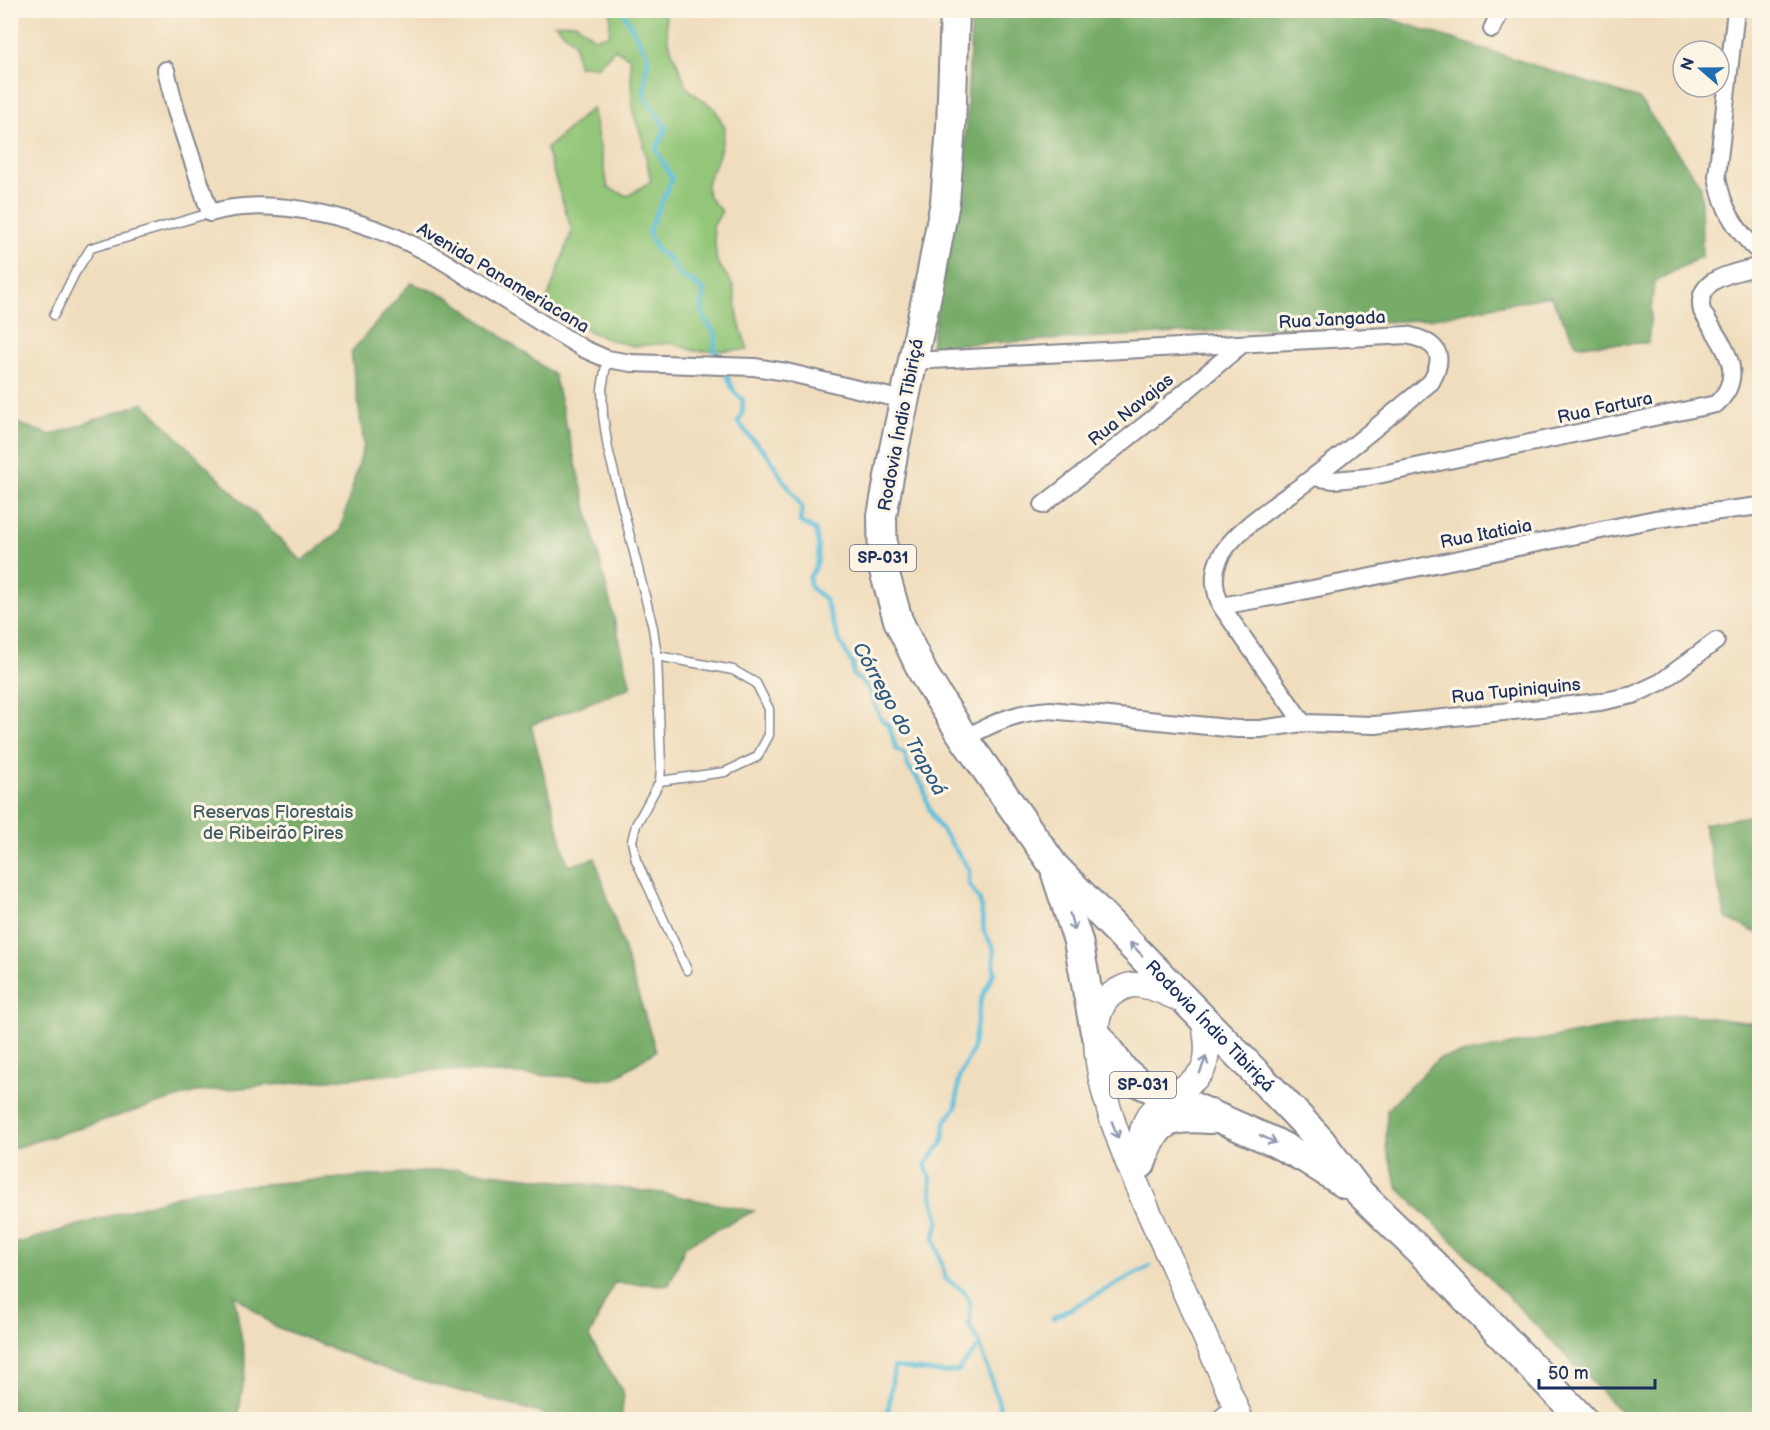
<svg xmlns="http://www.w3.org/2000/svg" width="1770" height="1430" viewBox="0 0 1770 1430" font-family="'Balsamiq Sans',sans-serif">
<rect width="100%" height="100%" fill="#fcf5e5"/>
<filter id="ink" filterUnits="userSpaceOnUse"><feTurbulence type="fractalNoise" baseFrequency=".0167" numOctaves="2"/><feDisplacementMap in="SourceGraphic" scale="12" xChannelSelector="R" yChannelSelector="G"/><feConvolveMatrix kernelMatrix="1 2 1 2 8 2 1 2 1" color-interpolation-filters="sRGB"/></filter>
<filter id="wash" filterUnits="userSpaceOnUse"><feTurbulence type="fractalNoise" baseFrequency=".008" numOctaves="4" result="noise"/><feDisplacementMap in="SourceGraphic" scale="24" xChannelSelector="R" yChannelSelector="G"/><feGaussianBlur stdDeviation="1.35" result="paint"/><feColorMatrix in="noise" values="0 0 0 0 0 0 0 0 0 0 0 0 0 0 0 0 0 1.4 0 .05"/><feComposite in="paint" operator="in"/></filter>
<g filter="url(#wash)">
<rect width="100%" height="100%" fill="#f0ddbd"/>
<path fill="#93c678" stroke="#577a6b" stroke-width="1.5" d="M611 10 665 11 668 41 688 89 715 109 725 128C723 138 721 148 718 157 708 182 697 190 722 211L713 227 717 262 733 285 739 323 748 350 695 351 672 343 633 346 605 338 567 321 546 303 572 231 546 149 592 108 608 188 628 196 651 181 641 135 633 112 630 58 615 49 598 66H578L574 42 555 24 576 23 594 38 609 35Z"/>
<path fill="#76ab68" stroke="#486d63" stroke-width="1.5" d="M972 11H1366L1639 99 1701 186 1702 256 1654 282 1648 343 1577 345 1550 296 1428 319 1401 321 931 346 965 143Z
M411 283 447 296 554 375 631 687 531 725 568 866 595 858 656 1051 613 1079 437 1070 196 1092 11 1149V421L51 435 143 403 302 561 340 531 364 445 351 352Z
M1759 814H1760L1759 934 1726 918 1703 824Z
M1682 1014 1759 1024V1419H1741L1730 1415 1727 1420 1628 1419 1465 1253 1398 1188 1386 1146 1387 1109 1439 1058Z
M457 1169 661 1193 754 1211 686 1245 669 1285 614 1283 589 1337 624 1394 621 1419H562L398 1374 274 1326 234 1294 246 1365 238 1419H11V1245L201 1189Z"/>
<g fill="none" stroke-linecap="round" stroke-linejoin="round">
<path stroke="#5dbfdb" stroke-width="4.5" d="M625 10 624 14 648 56 644 96 666 128 656 149 672 179 648 232 656 249 669 259 679 274 694 283 704 292C698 314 704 320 717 335L714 348 721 363
M724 370 735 393 743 400 742 415 738 422 751 438 769 456 781 477 795 496 802 508 800 522 815 530C820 548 821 562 809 578L811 588 825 599 838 638 853 665V675L867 686 880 717 890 728 896 749 905 754 908 766 923 786 928 806 936 822 969 869V884L980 901 984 931 994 949V973L981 999 972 1051 959 1077 956 1107 945 1122 943 1142 937 1149 925 1165 931 1179V1191L939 1221 934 1238 946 1279 965 1292 971 1307 969 1326 980 1344 1004 1420
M1053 1318 1150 1266
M887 1420 894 1367 943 1373 958 1371 980 1345"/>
</g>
</g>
<g filter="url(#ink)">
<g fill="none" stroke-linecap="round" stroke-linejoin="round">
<defs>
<path id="service" d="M54 315 75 273 91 248 210 213
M607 359 602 389 603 415 608 449 653 628 657 656 661 766 660 781 636 825 632 841 636 860 687 970
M657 656 733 670 756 683 769 709V735L757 757 725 772 660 781
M1212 1420 1231 1404"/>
<path id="minor" d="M1736 10 1717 176C1722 208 1736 231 1760 253
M1492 29 1501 10
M166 70 176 111 210 213C276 193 369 221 429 253 446 262 463 274 479 284 514 306 549 328 584 349L607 359 631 363 754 367 786 372 903 400
M913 361 1407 335C1437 342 1447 354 1431 382 1392 414 1353 447 1313 477 1287 498 1229 531 1218 562 1212 577 1215 591 1221 606L1303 723
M1314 477 1334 480 1368 477 1716 404C1750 373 1720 343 1702 311 1694 277 1735 273 1760 266
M1043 505 1155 417 1241 345
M1221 606 1283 595 1655 519 1760 506
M964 738C995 723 1014 712 1050 710L1237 729H1260L1303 723 1375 725 1600 702 1633 695 1661 682 1716 641"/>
<path id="secondary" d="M1184 1001C1168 995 1150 984 1132 985 1124 986 1118 990 1112 994 1059 1037 1153 1219 1175 1270 1197 1320 1220 1369 1241 1420
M1140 1159C1138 1117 1151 1110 1183 1088 1190 1083 1199 1077 1203 1069 1210 1053 1206 1034 1203 1018"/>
<g id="trunk">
<path id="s1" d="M955 10 951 127 945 202 932 271 894 449 882 516 883 567 898 620 923 673 964 738 1054 866 1293 1111 1320 1140 1360 1193 1436 1267 1583 1420"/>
<path d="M1056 874 1078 941 1095 1032 1124 1071 1139 1083 1274 1142 1306 1159 1345 1184"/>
<path d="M1141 1164C1156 1122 1165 1115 1210 1119"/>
</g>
</defs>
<use href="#service" stroke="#86868e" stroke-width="11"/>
<use href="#minor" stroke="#86868e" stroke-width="20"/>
<use href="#secondary" stroke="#86868e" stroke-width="27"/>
<use href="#trunk" stroke="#86868e" stroke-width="32"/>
<use href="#service" stroke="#fff" stroke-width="8"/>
<use href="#minor" stroke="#fff" stroke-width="16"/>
<use href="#secondary" stroke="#fff" stroke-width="24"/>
<use href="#trunk" stroke="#fff" stroke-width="28"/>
</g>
<defs><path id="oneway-shaft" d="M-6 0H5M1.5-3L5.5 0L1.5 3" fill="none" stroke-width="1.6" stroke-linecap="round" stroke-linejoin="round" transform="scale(1.5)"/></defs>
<g stroke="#8d97ae">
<use href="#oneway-shaft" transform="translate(1072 922) rotate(74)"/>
<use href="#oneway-shaft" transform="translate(1136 949) rotate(-134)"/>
<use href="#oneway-shaft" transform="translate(1203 1065) rotate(-69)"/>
<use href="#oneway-shaft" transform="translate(1115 1130) rotate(70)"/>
<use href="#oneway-shaft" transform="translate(1268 1139) rotate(26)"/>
</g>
</g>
<g text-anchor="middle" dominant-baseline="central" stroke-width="6" stroke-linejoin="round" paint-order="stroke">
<g fill="#fcf5e5" stroke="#5e6a86" stroke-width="1.5">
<rect x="850" y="545" width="66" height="26" rx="4.5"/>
<rect x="1110" y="1072" width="66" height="26" rx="4.5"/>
</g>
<g font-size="16" font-weight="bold" fill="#1b2f5e">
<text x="883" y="558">SP-031</text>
<text x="1143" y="1085">SP-031</text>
</g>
<g font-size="18" fill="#1b2f5e" stroke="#fcf5e5">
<text transform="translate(503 278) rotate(31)">Avenida Panameriacana</text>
<text transform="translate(1332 320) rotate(-3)">Rua Jangada</text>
<text transform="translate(1605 408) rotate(-12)">Rua Fartura</text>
<text transform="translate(1131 410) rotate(-39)">Rua Navajas</text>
<text transform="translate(901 425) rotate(-79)">Rodovia Índio Tibiriçá</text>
<text transform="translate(1486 534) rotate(-11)">Rua Itatiaia</text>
<text transform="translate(1516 691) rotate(-6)">Rua Tupiniquins</text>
<text stroke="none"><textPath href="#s1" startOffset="1134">Rodovia Índio Tibiriçá</textPath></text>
</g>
<g font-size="18" fill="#3f5c66" stroke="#fcf5e5">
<text x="273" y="812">Reservas Florestais<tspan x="273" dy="21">de Ribeirão Pires</tspan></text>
</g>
<g font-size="20" font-style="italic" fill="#2f5a84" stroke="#fcf5e5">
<text transform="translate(899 719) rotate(61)">Córrego do Trapoá</text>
</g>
</g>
<rect width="1770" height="1430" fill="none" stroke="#fcf5e5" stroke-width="36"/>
<g transform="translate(1701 69) rotate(290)"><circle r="28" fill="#fcf5e5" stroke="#a2a6af" stroke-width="1.5"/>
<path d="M0-4.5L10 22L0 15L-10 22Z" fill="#1f6fb2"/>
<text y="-9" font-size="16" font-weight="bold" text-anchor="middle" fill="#1b2f5e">N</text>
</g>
<path d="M1539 1379v9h116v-9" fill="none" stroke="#1b2f5e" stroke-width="3"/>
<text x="1548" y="1379" font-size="18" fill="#1b2f5e" stroke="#fcf5e5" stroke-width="4.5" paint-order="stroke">50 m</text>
</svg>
